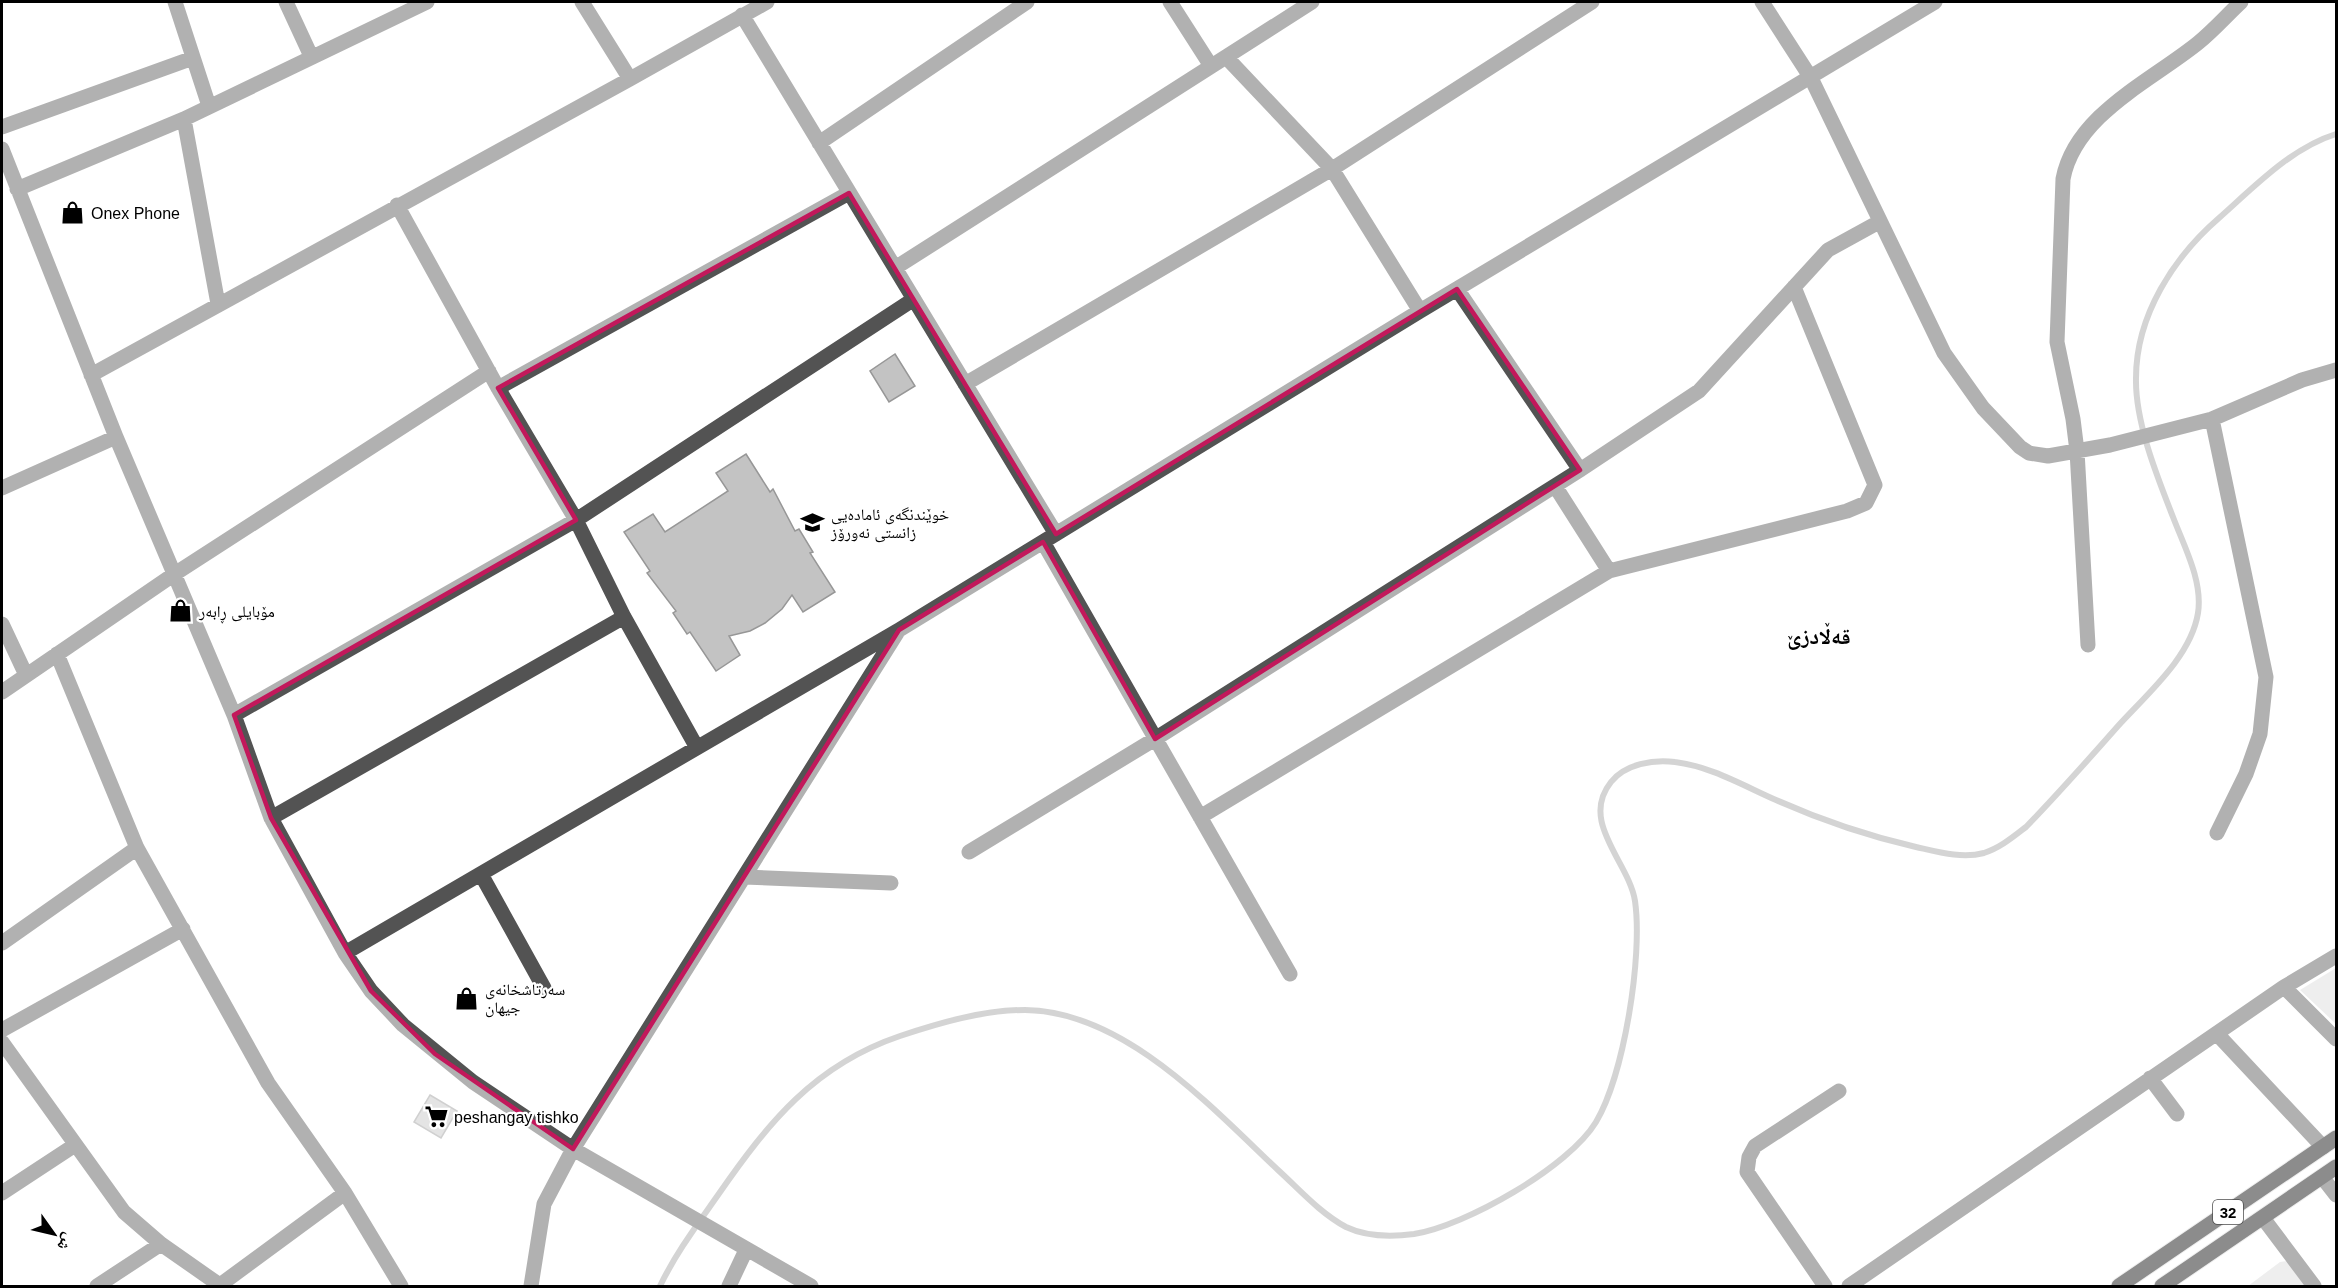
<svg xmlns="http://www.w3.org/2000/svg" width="2338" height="1288" viewBox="0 0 2338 1288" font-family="Helvetica,'Noto Naskh Arabic',sans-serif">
<rect width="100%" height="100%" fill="#fff"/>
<path fill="#dadada" d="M2336 968V1024L2300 990Z
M2287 1261 2310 1286H2248L2280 1262Z"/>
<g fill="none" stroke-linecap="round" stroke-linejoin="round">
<path stroke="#a1a1a1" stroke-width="6" d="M660 1286C676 1253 697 1225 718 1195 768 1123 814 1065 900 1036 939 1023 983 1010 1025 1010 1124 1011 1211 1107 1278 1170 1300 1190 1320 1213 1346 1227 1367 1237 1391 1237 1414 1234 1465 1226 1569 1167 1596 1122 1624 1075 1643 956 1635 901 1629 862 1579 822 1611 782 1625 764 1654 759 1675 762 1710 766 1744 786 1776 800 1821 820 1868 836 1916 847 1938 852 1962 859 1984 853 2000 848 2013 837 2026 827 2058 794 2088 760 2118 726 2146 695 2191 657 2198 613 2203 581 2184 546 2173 517 2157 476 2135 422 2136 378 2136 315 2174 257 2219 218 2254 187 2291 148 2336 134"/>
</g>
<path fill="#c3c3c3" stroke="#979797" stroke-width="1.5" d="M895 354 915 386 889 402 870 371Z
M746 454 770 492 773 489 795 531 799 529 813 552 810 553 835 592 803 612 792 595 782 609 765 623 750 631 729 636 740 655 716 671 690 632 687 634 673 613 676 611 647 573 650 571 624 532 653 514 665 532 728 491 716 473Z
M430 1095 457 1111 441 1138 414 1122Z"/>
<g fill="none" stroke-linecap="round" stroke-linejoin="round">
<defs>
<path id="major" d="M2119 1286 2336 1138
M2162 1286 2336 1167"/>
</defs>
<use href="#major" stroke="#dbdbdb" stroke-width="17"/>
<path stroke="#535353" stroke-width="15" d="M175 2 209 106
M286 2 311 56
M582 2 630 79
M1170 2 1211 66
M1762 2 1811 78 1944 353 1983 408 2020 447 2029 453 2048 456 2110 445 2212 419 2302 380 2336 370
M742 15 1056 534
M1226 57 1332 169 1420 311
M184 119 218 304
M2 127 193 58
M819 143 1027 2
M2 149 116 437 234 715 271 818 345 953 371 991 403 1025 473 1082 573 1149 811 1286
M17 189 184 119 427 2
M397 205 498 388 576 520 624 617 696 746
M895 268 1312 2
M1457 289 1580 470
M91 375 630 79 767 2
M965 384 1332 169 1592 2
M498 388 849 193
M2212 419 2266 677 2260 734 2246 774 2217 833
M1555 486 1609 571
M2 488 116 437
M1043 542 1290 974
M2 624 26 675
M2088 645 2077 451 2073 419 2057 342 2063 179C2075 115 2151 81 2198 43 2214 30 2227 15 2241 2
M57 654 137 848 268 1083 345 1193 401 1286
M2 692 173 575 489 371
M234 715 576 520 914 299
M1200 817 1609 571 1847 511 1866 503 1875 485 1794 287
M271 818 624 617
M969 852 1155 739 1580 470 1699 391 1828 250 1879 222
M482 876 544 988
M744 877 891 883
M2 943 137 848
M345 953 899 630 1420 311 1935 2
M2284 987 2336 1039
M2 1030 183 929
M2218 1035 2323 1147
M2 1042 124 1212 161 1244 221 1286
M2150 1078 2177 1114
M2322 1177 2336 1195
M2 1193 75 1145
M2263 1218 2314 1286
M220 1285 345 1193
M97 1286 161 1244
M531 1286 544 1204 573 1149 897 633
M729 1286 746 1250
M1825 1286 1747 1172 1749 1157 1755 1146 1839 1091
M1849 1286 2284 987 2336 956"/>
<use href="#major" stroke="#000" stroke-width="15"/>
</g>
<path d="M0 0H2338V1288H0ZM849 193 1056 534 1457 289 1580 470 1155 739 1043 542 899 630 573 1149 435 1054 371 991 271 818 234 715 576 520 498 388Z" fill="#fff" fill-opacity=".55" fill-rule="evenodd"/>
<path fill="none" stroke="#c2185b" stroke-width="4.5" stroke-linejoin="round" d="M849 193 1056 534 1457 289 1580 470 1155 739 1043 542 899 630 573 1149 435 1054 371 991 271 818 234 715 576 520 498 388Z"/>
<defs>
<symbol id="shop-bare" viewBox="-9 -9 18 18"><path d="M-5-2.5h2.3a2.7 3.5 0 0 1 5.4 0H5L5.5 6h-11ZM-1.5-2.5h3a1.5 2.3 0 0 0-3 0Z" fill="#000" stroke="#fff" stroke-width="2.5" paint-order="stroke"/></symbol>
<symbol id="school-bare" viewBox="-9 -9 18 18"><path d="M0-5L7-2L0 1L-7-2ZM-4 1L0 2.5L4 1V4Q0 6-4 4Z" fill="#000" stroke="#fff" stroke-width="2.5" paint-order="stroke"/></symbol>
<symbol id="supermarket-bare" viewBox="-9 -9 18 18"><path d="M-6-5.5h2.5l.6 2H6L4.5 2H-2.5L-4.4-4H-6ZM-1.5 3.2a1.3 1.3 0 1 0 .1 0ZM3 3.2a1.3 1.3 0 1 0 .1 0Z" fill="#000" stroke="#fff" stroke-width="2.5" paint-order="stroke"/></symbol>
</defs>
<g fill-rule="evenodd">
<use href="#shop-bare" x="56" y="196" width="33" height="33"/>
<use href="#school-bare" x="796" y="506" width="33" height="33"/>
<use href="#shop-bare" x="164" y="594" width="33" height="33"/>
<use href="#shop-bare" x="450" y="982" width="33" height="33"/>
<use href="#supermarket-bare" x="420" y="1100" width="33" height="33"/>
</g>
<g text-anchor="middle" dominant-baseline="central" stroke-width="4.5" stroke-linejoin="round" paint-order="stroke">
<rect fill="#fff" stroke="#4c4c4c" stroke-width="1.5" x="2213" y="1200" width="30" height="24" rx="4.5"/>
<g font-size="15" font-weight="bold" fill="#000">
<text x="2228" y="1212">32</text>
</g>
<g font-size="16" fill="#000" stroke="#fff" text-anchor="start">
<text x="91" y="213">Onex Phone</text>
<text x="831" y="514">خوێندنگەی ئامادەیی<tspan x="831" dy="18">زانستی نەورۆز</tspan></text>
<text x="199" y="611">مۆبایلی ڕابەر</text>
<text x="485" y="989">سەرتاشخانەی<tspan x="485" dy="18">جیهان</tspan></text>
<text x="454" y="1117">peshangay tishko</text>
</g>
<g font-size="22" font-weight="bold" fill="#000" stroke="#fff">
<text x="1819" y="636">قەڵادزێ</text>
</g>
</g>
<rect width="2338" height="1288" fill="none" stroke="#000000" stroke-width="6"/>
<g transform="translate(54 1234) rotate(124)" stroke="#ffffff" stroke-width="4.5" paint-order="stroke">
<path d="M0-4.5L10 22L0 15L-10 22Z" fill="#000000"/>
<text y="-9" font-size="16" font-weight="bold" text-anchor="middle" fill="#000000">ش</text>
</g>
</svg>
